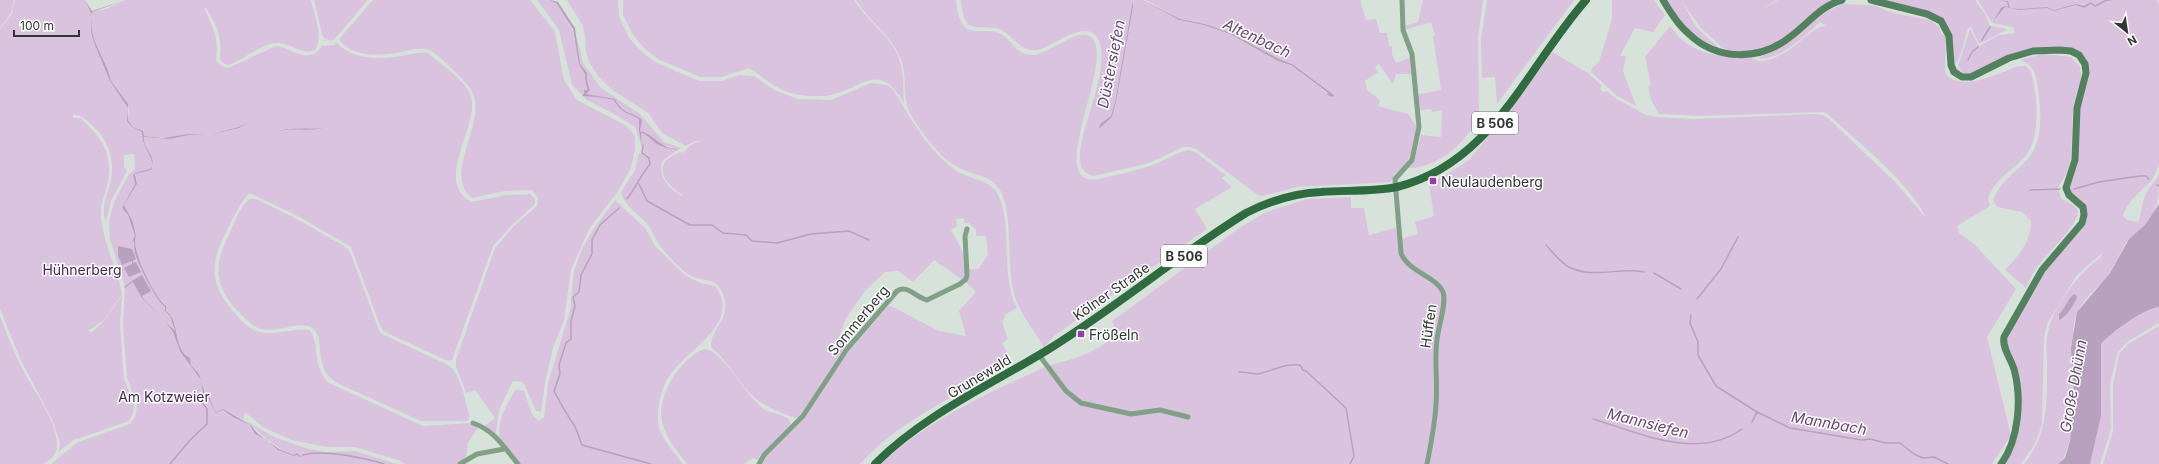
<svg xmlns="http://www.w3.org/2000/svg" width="2159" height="464" viewBox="0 0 2159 464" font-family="Inter,sans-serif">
<rect width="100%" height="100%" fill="#d7e3da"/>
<path fill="#dac3df" d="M0 0H14L11 13 0 28Z
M15 0H85L92 15 91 32 94 43 110 81 128 108 127 121 132 127 142 132C142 147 150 151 153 165L150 169 133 175 135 184 122 208C130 214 131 226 135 236L130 241 133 240 141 269 155 295 165 307V311L170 316 175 330 143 298 133 280 125 286 110 240 109 221 114 202 129 174 135 169 134 154 124 155V167L127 171 111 201 106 222C100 208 108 194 111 180 115 161 108 139 94 127 87 121 83 115 73 115V118H80C103 138 114 155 107 187 105 195 100 205 101 214 102 241 117 267 122 294L104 320 88 331 92 332 104 321 122 295 120 325 124 379 134 404 133 414 129 421 77 439 76 438 58 452 60 444 53 421 21 361 0 309V29L12 14Z
M126 0H311C314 14 324 37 315 50 301 56 291 42 276 43 258 45 244 60 228 65L223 63 220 59C222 37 218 28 207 9L204 7C213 30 219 34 216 60L221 66 228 68 276 46C295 49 308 66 322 46L335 45 336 42C351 59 373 59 394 57 406 56 416 51 428 53 440 63 466 81 471 96 480 126 433 180 471 202L506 195 530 194 535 199V204L513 224 493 246 452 360 448 361 385 332 381 328 351 247 296 215 249 193C240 204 233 217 227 230 211 262 208 283 233 311 240 319 248 329 259 332 275 336 297 327 310 330 321 347 311 365 329 383L423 426 471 423 479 426 468 443 466 458 458 464H405L401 461 355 447H327L291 440 263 427 245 412 243 419 274 437 309 449 326 452 355 451 397 464H51L78 442 130 424 136 415 137 404 127 378 123 325 125 287 133 282 142 298 165 321 173 332 177 342 188 360 190 365 201 380 203 393 207 396 217 413 223 410C231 416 244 420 250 426 263 438 276 449 294 456L297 454 300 457 303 455 300 456 297 453 294 455C275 447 265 438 250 424 244 418 232 415 223 409L216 412 208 395 205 393C203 377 191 372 190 358 172 349 182 321 166 311V306C155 299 130 247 136 236L133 222 124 205 137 184 136 173 151 170 153 165C151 156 143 145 143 137L170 139 189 135 214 134H189L170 138 143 136V131L133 127 128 120 129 108 111 81 108 70 95 42 92 31V12L106 9Z
M314 0H368L334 40 331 41 324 38 322 34Z
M373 0H530L555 32 564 80 577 100 625 125 635 135V149L631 168 616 194 589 229 571 270 564 320 553 348 545 383 541 412 536 411 523 382 513 381 499 410 496 433H494L485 426 495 418 475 390 466 393 456 366V360L495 248 514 226 537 206 538 198 532 190 505 191 472 198C440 173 493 117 469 87 463 79 437 53 429 50 420 47 410 50 402 52 382 56 354 58 340 41V38Z
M537 0H553C571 17 574 36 580 59L577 43V37L583 63 601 88 640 114 664 142 681 148 663 160C656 176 669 189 682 196L683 195C673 189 656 175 665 162 668 157 676 154 681 152L684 153C688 145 694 143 703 141H695L686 146 663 134 648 113 611 89 599 77 590 64 586 52 585 35 582 24 567 0H618L619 16 629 38 641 51 655 62 699 81H722L739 75 754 76 774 90 798 99 831 100 871 83 887 85 893 90C913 121 924 145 954 169 969 181 991 177 999 197 1013 228 1000 278 1017 308L1006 314 1002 322 1008 339 1002 343 1012 362C961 395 901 418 860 464H761L767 453 802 421 844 357 889 305 939 331 966 336 959 311 976 292 966 282 968 269H978L988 255 986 236H976V230L969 223H964V218L956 219 957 226 951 230C960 247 970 258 963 280L934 260 913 282 898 271 885 272 865 291 846 318 839 337 848 345 800 417 795 418C783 413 767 408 756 399 739 384 729 362 711 347 711 326 731 321 724 297 717 274 703 284 688 274 678 267 667 255 660 246 655 239 653 231 648 225 639 214 624 206 621 192L635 170 639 153H641L643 148 640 133C656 137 659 149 677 148 659 147 655 136 640 131L642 121 639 131 642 148 635 127 618 116 587 100 572 85 559 30Z
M623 0H854C868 23 894 37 901 65 904 77 903 90 904 103 880 61 865 86 831 95 822 97 810 96 800 95 781 93 764 78 749 68L721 77H700L658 59 644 48 633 35 623 15Z
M856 0H956C957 9 958 18 964 26 973 36 989 27 1001 34 1011 40 1017 54 1030 55 1047 57 1074 29 1089 36 1122 52 1036 196 1103 178 1119 174 1135 171 1150 166 1163 162 1176 152 1189 150L1195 152 1226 175 1222 178 1232 187 1195 209 1207 229 1055 335 1044 347C1035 332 1020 313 1015 297 1005 267 1015 210 998 187 990 176 975 175 964 170 952 165 943 158 935 148 927 139 909 116 907 105 903 89 907 72 900 57 890 34 869 21 856 0Z
M961 0H1133L1115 102 1111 116 1100 124 1099 129 1112 117 1116 102 1134 0H1143L1179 20 1204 25 1230 34 1278 61 1291 65 1328 94 1327 95H1334L1292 64 1279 59 1231 33 1205 24 1180 19 1146 0H1360L1366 20 1376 19 1380 33H1387L1389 46H1392V54L1396 63 1411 57 1413 74H1396L1393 84 1379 64 1375 67 1378 72 1365 81 1367 90 1380 100 1378 106 1408 114 1417 127C1415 139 1414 153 1406 163 1401 170 1394 173 1391 182L1297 187 1264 196 1258 195 1196 149 1190 147H1183L1149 163 1094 176C1089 175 1085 173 1082 168 1070 145 1112 75 1099 41 1089 15 1052 48 1037 50 1020 52 1015 37 1001 30 991 25 974 31 967 23 962 17 962 8 961 0Z
M1423 0H1483L1478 38 1479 114C1469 141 1438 168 1409 168L1415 159 1421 135 1441 137 1442 110 1432 112 1431 109 1420 110 1418 93 1420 94 1441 90 1433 36 1435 35 1431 22 1405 30 1404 26 1418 22Z
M1487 0H1574L1497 104 1495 77 1482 78 1481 39Z
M1612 0H1654L1665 15 1653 32 1635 28 1620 56H1626L1623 71 1636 106 1617 96 1591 72 1592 68 1599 62 1612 19Z
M1666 0H1776L1760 11 1778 0H1834L1776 44 1749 52 1728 50 1723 48 1702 29 1682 2 1696 27 1720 49C1693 39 1681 22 1666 0Z
M1878 0H1975L1985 14 1990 26 2007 29 2006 30 1979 44 1971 27 1968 28 1961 53 1955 65 1961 72H1958C1948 57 1957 36 1944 21Z
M1978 0H2000L2007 2 2009 7 2005 6 1991 22Z
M2003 0H2105L2095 5 2091 2 2084 6 2076 4 2054 10 2047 7 2019 9 2010 8 2008 1Z
M2115 0H2157L2159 5V164C2157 169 2155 176 2151 181 2140 192 2129 200 2123 215L2127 220 2138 222C2142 213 2141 205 2145 196 2148 188 2155 182 2159 174 2159 196 2159 208 2145 225 2139 232 2131 236 2125 244 2118 256 2114 269 2104 280 2094 291 2080 302 2076 316 2065 350 2084 443 2058 464H2024C2048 434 2047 403 2047 365 2047 354 2045 343 2048 332 2053 306 2081 271 2102 256L2101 254 2077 275 2047 324 2044 338 2042 424 2035 444 2021 464H2003L2019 413 2006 342 2038 280 2081 229 2083 202 2072 195 2069 189 2079 109 2088 63 2082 53 2044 48 1973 74 1964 75 1958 66 1970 29 1979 46 1999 35 2015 33 2013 27 1992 23 2005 7 2019 10 2047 8 2054 11 2076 5 2084 8 2091 4 2095 7 2107 1Z
M1842 4 1873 5 1893 13 1930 20 1939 27 1941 34 1946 36 1945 73C1961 94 2000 72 2019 66H2025L2031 71C2037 94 2042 139 2024 158 2010 172 1994 180 1988 199L1990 206 1957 226 1959 233 1975 245 2016 289 1987 337 2011 435 1992 464H881C925 422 987 393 1043 368 1057 362 1073 360 1086 354 1097 349 1108 341 1118 335L1112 321 1238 229 1266 212 1307 199 1351 197V208H1364L1369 235 1396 228 1400 255 1401 239 1418 234 1415 222 1434 216 1429 185 1468 161 1508 113 1552 52 1588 73 1602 86 1600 89 1603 92 1607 91 1615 98 1646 115 1656 117 1695 119 1813 114 1823 115 1830 120 1895 182 1926 218C1914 187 1852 136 1825 112L1700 116 1659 114 1651 100 1648 86 1651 85 1645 57 1670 26C1691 56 1717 56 1751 58 1754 58 1757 61 1760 61 1767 62 1779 56 1786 52 1797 46 1815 25 1827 26L1819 22C1809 34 1775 63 1759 58L1818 16Z
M2044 54 2071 57 2080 67 2081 77 2073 109 2071 159 2066 174 2058 188 2061 199C2066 201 2074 204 2077 209 2083 221 2049 251 2042 261 2035 269 2030 278 2026 288L2005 270C2019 255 2031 242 2031 221L2022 212 1997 207 1993 200C1999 183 2014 174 2026 161 2044 143 2041 111 2038 88 2035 74 2035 65 2020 60Z
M250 199H256L295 218 346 247 350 252 380 333 450 366C462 378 465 401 470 417L467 421H421L337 383C311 367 327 337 312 328 300 320 273 335 258 328 249 324 242 315 235 308 211 279 216 262 231 230 236 219 240 206 250 199Z
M615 200 645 228 656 247 686 276 701 283 715 286C743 323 687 349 669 376 662 387 657 406 658 420 658 435 674 452 683 464H520C515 457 507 450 502 442 493 426 508 402 516 389L524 391 532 414 538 421 544 418 548 383 570 311 574 271 581 251 592 231Z
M2159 307V323L2127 342 2118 352 2110 384 2111 429 2100 464H2090L2101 416V344C2110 333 2145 308 2159 307Z
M0 316C7 335 14 353 23 370 33 390 58 422 57 445 57 455 50 459 44 464H0Z
M2159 326V464H2103L2113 431V385L2119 354 2128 344Z
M705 349C721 351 742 387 753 399 757 403 761 407 765 410 774 415 791 413 791 427L760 455 758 460 754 458 744 464H687C678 452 665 437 662 422 656 397 681 356 705 349Z"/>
<path fill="#b8a1be" d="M85 0 92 11 126 0 92 12V31L95 42 108 70 111 81 128 104V120L133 127 143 131 144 136 163 138 189 134 209 135 239 127 247 123 266 126 275 132C291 126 307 130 323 128 307 132 291 127 275 132L266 126 247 123 239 128 209 135H189L170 139 144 137C142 149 158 156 151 170L135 174 137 184 124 205 133 222 136 236C130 247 155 299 166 306V311C181 321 172 349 190 358L191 365 199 374 205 393C211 396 212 406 216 412L223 409 251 425 257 433 279 449 294 455 297 453 300 456 304 455 300 457 297 455 294 456 278 450 266 439 255 434 250 425 233 417 223 410 216 413 207 396 203 393 201 380 180 351 173 332 165 321 142 298 132 281 142 275 151 291 142 296 143 298 175 331 170 316 165 311V307C156 301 138 264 135 253 134 248 135 244 133 240L129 245 135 236 128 215 122 208 135 184 133 175 135 173 150 169 153 165C150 151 142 147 142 132L132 127 127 121 128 108 110 81 94 43 91 32 92 15Z
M550 0 558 2 575 28 580 64 587 73C586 77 588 87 590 90L586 94 615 99C621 112 629 112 640 118L642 121 640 131C651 134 657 142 667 147 671 149 675 148 679 150 671 149 660 147 654 142 649 137 648 135 641 133L642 148 639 131V119C627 112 622 114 614 100L598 97 582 96 584 94V90H588C586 87 585 78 585 74L579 64 573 29 557 4Z
M1133 0V7L1116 102 1112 117 1099 129 1100 124 1111 116 1115 102Z
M1143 0 1180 19 1205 24 1231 33 1279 59 1292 64 1334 95 1333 97 1327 95 1328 93 1291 65 1278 61 1230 34 1204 25 1179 20Z
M2000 0 2008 1 2010 8 2019 9 2047 7 2054 10 2076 4 2084 6 2091 2 2095 5 2105 0H2115L2107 1 2095 7 2091 4 2084 8 2076 5 2054 11 2047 8 2019 10 2005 7 1992 23 2001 8 2005 6 2008 7 2007 2Z
M2159 204V307C2145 308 2110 333 2101 344V416L2090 464H2058L2065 458 2070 441 2074 394 2071 348 2077 312 2110 273 2129 239 2145 225Z
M118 246 132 249 136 259 133 261V263L136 262 141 272 129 277 124 268 132 264V261L122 265 118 256Z
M2074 294 2077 296C2076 303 2066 317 2059 320V314C2066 308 2067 300 2074 294Z"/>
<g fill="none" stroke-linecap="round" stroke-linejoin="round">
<path stroke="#b8a1be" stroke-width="1.5" d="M1982 40 1990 27
M1968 60 1972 52 1978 47
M639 184 647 201 690 225H712L723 233 746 235 752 241 777 243 811 234 849 231 869 240
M2157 185 2159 186
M2074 189 2099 182 2139 176H2146L2149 179
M2030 190 2060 189
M627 199C636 187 641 175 650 164L649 158 642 153 643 145
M619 208 600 225 592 240V254L581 275 579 292 573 297 575 306 571 321V339L566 343 559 365 560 374 554 391C560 402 565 412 572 422 577 428 579 438 582 445L651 464
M1546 245C1553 253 1560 262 1569 267 1591 279 1620 267 1644 272
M1654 273 1681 289
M125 287 133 281
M1697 299 1721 269 1738 237
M1691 315 1690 323 1698 342V355L1716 386 1757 412 1790 428 1862 440 1870 439 1886 443H1900L1914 454 1923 458 1934 457 1948 464
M1239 372C1244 372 1253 374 1258 374 1272 371 1285 363 1300 365L1303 370 1306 371 1346 408 1354 456 1350 464
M1593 419C1640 433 1698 461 1742 429
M1752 422 1757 412
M303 455C322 449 365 458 384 464
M170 464 191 439 207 424V409L201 401 205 394"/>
<path stroke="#82a088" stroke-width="5" d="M1402 0 1403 30 1412 54 1419 127 1412 160 1395 179 1401 253C1408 272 1436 276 1443 292 1447 303 1438 327 1437 340 1434 361 1438 383 1436 404 1435 424 1431 444 1427 464
M1039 355 1066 391 1081 403 1131 414 1160 410 1188 417
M473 423C495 431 503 446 518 464
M460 464 477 454 504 449
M759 464 764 455 803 416 847 349 897 291C908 284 916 298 927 300L960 284 966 279 967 275 965 236 967 229"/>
<path stroke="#53815f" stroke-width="7" d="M1663 0C1670 12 1678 25 1689 34 1717 61 1760 61 1790 37 1808 24 1820 6 1842 0
M1871 0 1927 14 1941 21 1949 36 1951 65 1954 72 1962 77H1971L2009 58 2033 51 2060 50 2071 51 2079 55 2085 64 2086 73 2077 108 2075 160 2066 188 2069 195 2083 207 2084 215 2082 223 2042 270 2004 337C2002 348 2011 359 2014 369 2022 398 2019 440 2001 464"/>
<path stroke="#2f6a41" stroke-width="8" d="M875 464C922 416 992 384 1049 349 1117 307 1178 255 1246 213 1270 201 1294 193 1321 192 1346 190 1372 192 1397 187 1493 163 1526 68 1586 0"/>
</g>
<g fill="#953da9" stroke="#fff" stroke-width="1.5">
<rect x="1429" y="177" width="8" height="8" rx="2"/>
<rect x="1077" y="330" width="8" height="8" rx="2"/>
</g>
<g text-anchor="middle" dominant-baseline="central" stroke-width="3" stroke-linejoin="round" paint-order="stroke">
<g fill="#fff" stroke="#707270" stroke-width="1">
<rect x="1472" y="112" width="46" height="22" rx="3"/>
<rect x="1161" y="245" width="46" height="22" rx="3"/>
</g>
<g font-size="13" font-weight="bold" fill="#323633">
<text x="1495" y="123">B 506</text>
<text x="1184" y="256">B 506</text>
</g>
<g font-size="14" fill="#323633" stroke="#fff" text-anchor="start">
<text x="1441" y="181">Neulaudenberg</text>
<text x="1089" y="334">Frößeln</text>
</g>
<g font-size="14" fill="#47274e" stroke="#fff">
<text x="82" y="269">Hühnerberg</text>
<text x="164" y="396">Am Kotzweier</text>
</g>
<g font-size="14" fill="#323633" stroke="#fff">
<text transform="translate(1111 291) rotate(-35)">Kölner Straße</text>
<text transform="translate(858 320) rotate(-50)">Sommerberg</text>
<text transform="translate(1428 326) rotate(-82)">Hüffen</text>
<text transform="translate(979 376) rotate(-31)">Grunewald</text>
</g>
<g font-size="15" font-style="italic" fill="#67466f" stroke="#fff">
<text transform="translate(1257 38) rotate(25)">Altenbach</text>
<text transform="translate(1111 64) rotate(-79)">Düstersiefen</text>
<text transform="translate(2073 386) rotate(-80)">Große Dhünn</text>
<text transform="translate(1648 423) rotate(14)">Mannsiefen</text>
<text transform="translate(1829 423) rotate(10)">Mannbach</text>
</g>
</g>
<g transform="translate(2127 32) rotate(150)" stroke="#ffffff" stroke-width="3" paint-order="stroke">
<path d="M0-3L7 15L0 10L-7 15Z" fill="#323633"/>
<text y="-6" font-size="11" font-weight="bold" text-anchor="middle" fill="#323633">N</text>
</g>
<path d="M14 30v6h65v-6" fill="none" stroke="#323633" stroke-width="2"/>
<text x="20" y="30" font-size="12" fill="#323633" stroke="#ffffff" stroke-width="3" paint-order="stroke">100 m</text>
</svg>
